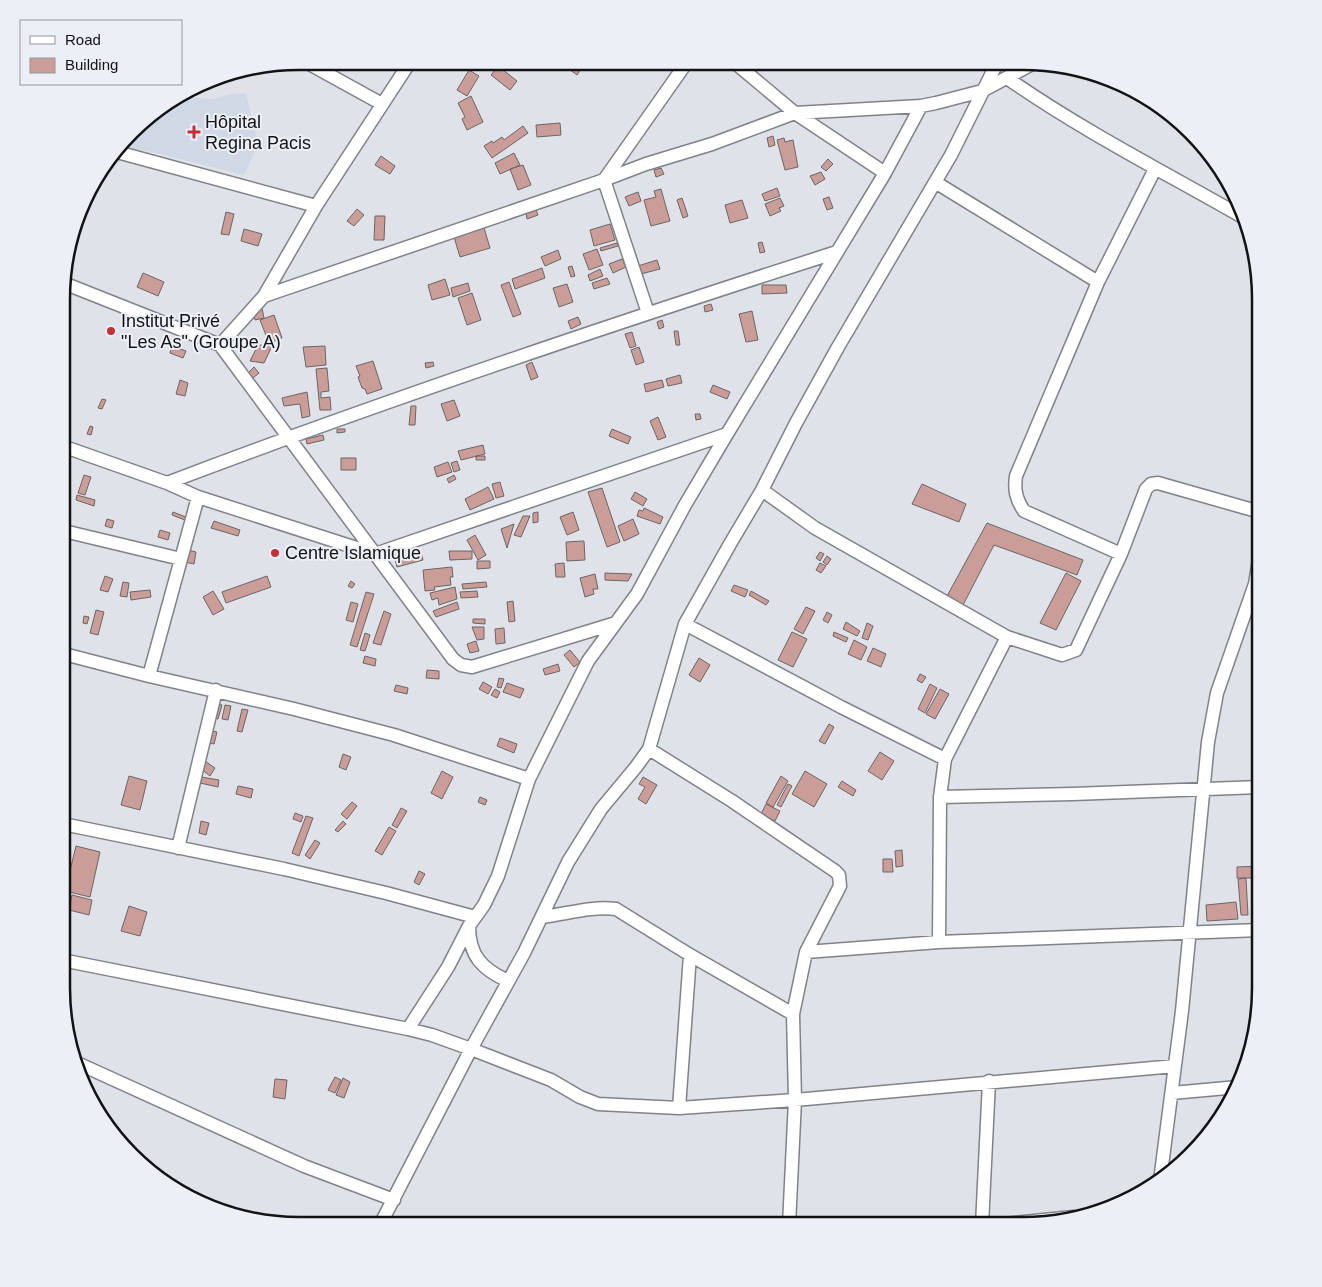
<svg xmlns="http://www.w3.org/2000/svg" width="1322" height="1287" viewBox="0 0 1322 1287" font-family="Arial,sans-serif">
<rect width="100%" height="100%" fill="#dfe3e9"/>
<path fill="#d0d8e5" d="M246 93 258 144 244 175 148 151 121 147 143 120 183 97 213 99 227 95Z"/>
<path fill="#cb9d99" stroke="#6c6564" d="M570 62H586L577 75 566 67Z
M498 66 517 81 510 90 491 75Z
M469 70 479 76 467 96 457 90Z
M471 96 483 122 467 130 462 119 465 117 458 103Z
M560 123 561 135 537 137 536 125Z
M523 126 528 133 492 158 484 146 492 141 493 143 502 137 504 140Z
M773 136 775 145 769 147 767 138Z
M784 138 785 142 793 140 798 167 785 170 777 140Z
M514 153 520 165 500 174 495 163Z
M381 156 395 166 390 174 375 165Z
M828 159 833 164 826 171 821 167Z
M523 165 531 185 518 190 510 169Z
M661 168 664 174 656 177 654 170Z
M821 172 825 179 815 185 810 176Z
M777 188 780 196 765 201 762 194Z
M661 189 670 221 651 226 644 200 656 197 654 191Z
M638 192 641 201 629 206 625 197Z
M829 197 833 208 827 210 823 199Z
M682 198 688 216 683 218 677 200Z
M780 198 784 206 779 208 781 211 770 216 765 204Z
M742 200 748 218 730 223 725 205Z
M357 209 364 215 354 226 347 221Z
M536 210 538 215 527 219 526 213Z
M226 212 234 214 229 235 221 234Z
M375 216H385L384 240H374Z
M610 224 615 240 594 246 590 230Z
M484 228 490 248 460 257 454 237Z
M244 229 262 234 258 246 241 241Z
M762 242 765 252 760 253 758 243Z
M617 243 618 246 601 251 600 248Z
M597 249 603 265 589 270 583 254Z
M558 250 561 259 545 266 541 257Z
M622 259 626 267 613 273 609 264Z
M657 260 660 269 641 274 638 266Z
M572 266 575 276 571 277 568 267Z
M542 268 545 278 515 289 512 279Z
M600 269 603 276 590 281 588 275Z
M143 273 164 282 158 296 137 287Z
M607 278 610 284 594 289 592 283Z
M445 279 450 295 432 300 428 285Z
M509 282 521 314 513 317 501 285Z
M468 283 470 291 453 297 451 288Z
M567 284 573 302 559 307 553 288Z
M762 285H786L787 293 762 294Z
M472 293 481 320 467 325 458 298Z
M711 304 713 310 705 312 704 306Z
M262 308 264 318 255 320 253 310Z
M752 311 758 340 746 342 739 314Z
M274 315 282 338 269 343 260 320Z
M578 317 581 324 571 329 568 321Z
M662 320 664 327 659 329 657 322Z
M674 331H678L680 345H676Z
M632 332 636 346 630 348 625 334Z
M258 345 272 346 264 363 250 361Z
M172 346 186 351 183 358 170 353Z
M325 346 326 365 306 367 303 347Z
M639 347 644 362 636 365 631 350Z
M373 361 382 389 367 394 365 389 362 388 358 377 360 376 356 366Z
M433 362 434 366 426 368 425 363Z
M532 362 538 377 531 380 526 365Z
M254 367 259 373 253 378 248 373Z
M327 368 329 391 321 392V398L330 397 331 410H320L316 369Z
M680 375 682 383 668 386 666 379Z
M180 380 188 383 185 396 176 394Z
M662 380 664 387 646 392 644 384Z
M713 385 730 392 727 399 710 392Z
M307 392 310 416 302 418 300 404 284 406 282 398Z
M102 399 106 400 102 409 98 408Z
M454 400 460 416 447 421 441 404Z
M411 406H416L415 425H409Z
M695 414H700L701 419 696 420Z
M658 417 666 437 658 440 650 421Z
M90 426 93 427 91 435 87 434Z
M337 429H345V432L337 433Z
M612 429 631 437 628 444 609 436Z
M323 435 324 440 307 444 306 439Z
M483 445 485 454 461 460 458 451Z
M476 456H485V460H476Z
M341 458H356V470H341Z
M457 461 460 470 454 472 451 463Z
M448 462 452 472 437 477 434 467Z
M84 475 91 477 85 495 78 493Z
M454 475 456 479 449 483 447 479Z
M500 482 504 496 496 498 492 484Z
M922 484 966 504 959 522 912 504Z
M488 487 494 499 470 510 465 499Z
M602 488 620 542 607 547 588 492Z
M635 492 647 499 643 506 631 499Z
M77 495 95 500 94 506 76 500Z
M644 508 663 517 660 524 637 516 639 510 643 511Z
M173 512 186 517 185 520 172 515Z
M538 512V522L533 523V513Z
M573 512 579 530 567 535 560 517Z
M523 516H530L521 537 514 535Z
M107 519 114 521 112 528 105 526Z
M633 519 639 534 624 541 618 526Z
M214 521 240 530 238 536 211 528Z
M987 523 1083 560 1077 575 994 545 962 607 947 596Z
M514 524 507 548 501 529Z
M160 530 170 533 168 540 158 537Z
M475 535 486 555 478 560 467 540Z
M584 541 585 560 567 561 566 542Z
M188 550 196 552 194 564 185 562Z
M449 551H472V559L450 560Z
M820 552 824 554 820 561 816 558Z
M421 553 423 560 397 567 395 559Z
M827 556 831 559 827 565 823 562Z
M477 561H490V568L477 569Z
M564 563 565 577H556L555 564Z
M820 563 826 566 821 573 816 570Z
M452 567 453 577H450L451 585 434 587 435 590 425 591 423 570Z
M605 573 632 574 628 581 605 580Z
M1066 573 1081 581 1056 630 1040 623Z
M595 574 598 589H593L594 594 585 597 580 578Z
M105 576 113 579 108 592 100 590Z
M267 576 271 587 226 603 222 592Z
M351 581 355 584 352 588 348 586Z
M123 582 129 583 127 597 120 596Z
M486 582 487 587 463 589 462 584Z
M734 585 748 590 745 597 731 591Z
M455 587 457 599 439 605 438 598 432 600 430 593Z
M150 590 151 597 131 600 130 592Z
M213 591 224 609 213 615 203 597Z
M477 591 478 597 461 598 460 592Z
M751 591 769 601 766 605 749 595Z
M366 592 374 594 357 647 350 645Z
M513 601 515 621 509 622 507 602Z
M351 602 358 604 353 622 346 620Z
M457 602 459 609 436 617 433 611Z
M806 607 815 611 803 634 794 629Z
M96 610 104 612 98 635 90 633Z
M384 611 391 614 381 645 373 643Z
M827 612 832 615 828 623 823 620Z
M84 616 89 617 87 624 83 623Z
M473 619H485V624L473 623Z
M846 622 860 631 857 636 843 629Z
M867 623 873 626 868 640 862 638Z
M472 627H484V639L477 640Z
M504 628 505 643 496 644 495 629Z
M792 632 807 639 793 667 778 660Z
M834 632 848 638 846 642 833 636Z
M365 633 370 635 365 651 360 650Z
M854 640 867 647 861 660 848 654Z
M476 641 479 651 470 653 467 644Z
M873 648 886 654 881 667 867 661Z
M570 650 580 662 574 667 564 655Z
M365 656 376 659 375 666 363 663Z
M699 658 710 665 700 682 689 675Z
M558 664 560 671 545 675 543 669Z
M427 670 439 671V679L426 678Z
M920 674 926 677 922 683 917 680Z
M499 678 504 679 501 688 497 687Z
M483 682 492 687 488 694 479 689Z
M507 683 524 689 520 698 503 692Z
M930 684 937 688 925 713 918 709Z
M396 685 408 688 407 694 394 691Z
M495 689 500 692 497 698 491 695Z
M940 689 949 694 935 719 926 714Z
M218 704 222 705 218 719 214 718Z
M225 705 231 706 228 720 222 719Z
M242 709 248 710 242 732 237 731Z
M829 724 834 727 825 744 819 741Z
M213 731 217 732 214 744 210 743Z
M500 738 517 744 514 753 497 746Z
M880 752 894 761 882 780 868 771Z
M343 754 351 757 346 770 339 767Z
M205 761 215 768 210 776 200 768Z
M442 771 453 777 442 799 431 793Z
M805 771 827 784 814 807 792 794Z
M129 776 147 781 140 810 121 805Z
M781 776 788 781 773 807 766 803Z
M201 777 219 780 218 787 200 783Z
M643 777 657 785 646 804 638 799 645 787 639 784Z
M842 781 856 790 853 796 838 787Z
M788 784 792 786 781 807 777 805Z
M238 786 253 789 251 798 236 794Z
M480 797 487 800 485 805 478 802Z
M352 802 357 806 347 819 341 814Z
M766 804 780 811 775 821 761 814Z
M401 808 407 811 397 828 392 825Z
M295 813 303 816 301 822 293 819Z
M306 816 313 818 299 856 292 853Z
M201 821 209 823 206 835 199 833Z
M343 821 346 824 338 832 335 830Z
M389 827 396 831 382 855 375 851Z
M315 840 320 843 310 859 305 855Z
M76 846 100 852 90 897 65 891Z
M902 850 903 866 896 867 895 851Z
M883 859H892L893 872H883Z
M1260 866V878H1237V867Z
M419 871 425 874 419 885 414 882Z
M1246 878 1248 915H1241L1238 879Z
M72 895 92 900 89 915 69 910Z
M1236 902 1238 919 1207 921 1206 905Z
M129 906 147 912 140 936 121 931Z
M335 1077 341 1080 335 1093 328 1090Z
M343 1078 350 1082 344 1098 336 1095Z
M275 1079 287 1080 285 1099 273 1097Z"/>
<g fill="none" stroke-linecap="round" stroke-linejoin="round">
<defs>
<path id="minor" d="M304 61 382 104
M410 62 316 206 264 296 220 345 453 659 461 665 472 667 616 623
M734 62 795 113 885 173
M1007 78C1083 131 1166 173 1246 219
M921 106 885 173 727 434 685 505 637 594 588 661 529 779 498 876 484 905 469 926 448 967 408 1029 432 1035 471 1049 551 1080 580 1097 598 1104 679 1108 795 1100 1175 1066
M117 152 316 206
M935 182 1098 282
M66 284 220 345
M264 296 604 180 646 164 712 144 795 113 921 106 936 103 982 91 1034 63
M648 313 604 180 687 62
M65 447 167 483 198 497 375 554 727 434
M167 483C388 399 612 324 837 252
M762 490 815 528 1007 637 1062 655 1076 650 1121 554 1146 489 1151 484 1158 483 1260 512
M64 531 181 559
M1121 554 1024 511C1016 499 1014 490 1016 476L1098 282 1155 169
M685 624 841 707 945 759
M64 654 149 676 294 709 394 735 529 779
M149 676 198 497
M649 749 732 801 835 871 839 875 840 886 806 952 793 1014 795 1100 789 1225
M940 797 1073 794 1260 787
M63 824 284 869 386 893 475 917
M178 848 216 690
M542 917C567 914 591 906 616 909L690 955 793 1014
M469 926C469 956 482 969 508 981
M939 942 940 797 945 759 1007 637
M806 952 939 942 1260 930
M62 960 408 1029
M75 1062 304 1166 394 1200
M1172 1093 1238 1087
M679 1108 690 955
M1160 1181 1182 1011 1208 742 1217 693 1255 584 1260 554
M380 1225 471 1049 524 953 568 862 601 809 636 767 649 749 685 624 730 544 762 490 796 423 838 347 951 155 997 63
M982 1225 989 1081
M994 1225 1073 1217"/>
</defs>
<use href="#minor" stroke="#7f8288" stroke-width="15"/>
<use href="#minor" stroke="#fff" stroke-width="12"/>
</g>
<g fill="#c23238" stroke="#ecf0f6" stroke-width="2">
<path d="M191.5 124.5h5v5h5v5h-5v5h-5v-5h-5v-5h5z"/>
<circle cx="111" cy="331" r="5"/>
<circle cx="275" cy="553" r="5"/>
</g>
<g text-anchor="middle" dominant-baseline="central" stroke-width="4" stroke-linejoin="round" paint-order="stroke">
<g font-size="18" fill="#111315" stroke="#ecf0f6" text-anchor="start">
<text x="205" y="122">Hôpital<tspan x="205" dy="21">Regina Pacis</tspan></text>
<text x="121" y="321">Institut Privé<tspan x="121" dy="21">"Les As" (Groupe A)</tspan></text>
<text x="285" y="553">Centre Islamique</text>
</g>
</g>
<path d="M0 0H1322V1287H0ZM299 70H1023A229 229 0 0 1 1252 299V988A229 229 0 0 1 1023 1217H299A229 229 0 0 1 70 988V299A229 229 0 0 1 299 70Z" fill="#ecf0f6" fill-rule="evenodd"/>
<path fill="none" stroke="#111315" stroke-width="2.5" d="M299 70H1023A229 229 0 0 1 1252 299V988A229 229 0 0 1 1023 1217H299A229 229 0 0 1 70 988V299A229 229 0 0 1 299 70Z"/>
<rect x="20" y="20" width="162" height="65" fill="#ecf0f6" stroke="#94989c"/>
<rect x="30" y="36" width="25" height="8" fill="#ffffff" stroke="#94989c"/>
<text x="65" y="45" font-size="15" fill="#111315">Road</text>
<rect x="30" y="58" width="25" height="15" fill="#cb9d99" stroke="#94989c"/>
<text x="65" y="70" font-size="15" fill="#111315">Building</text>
</svg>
